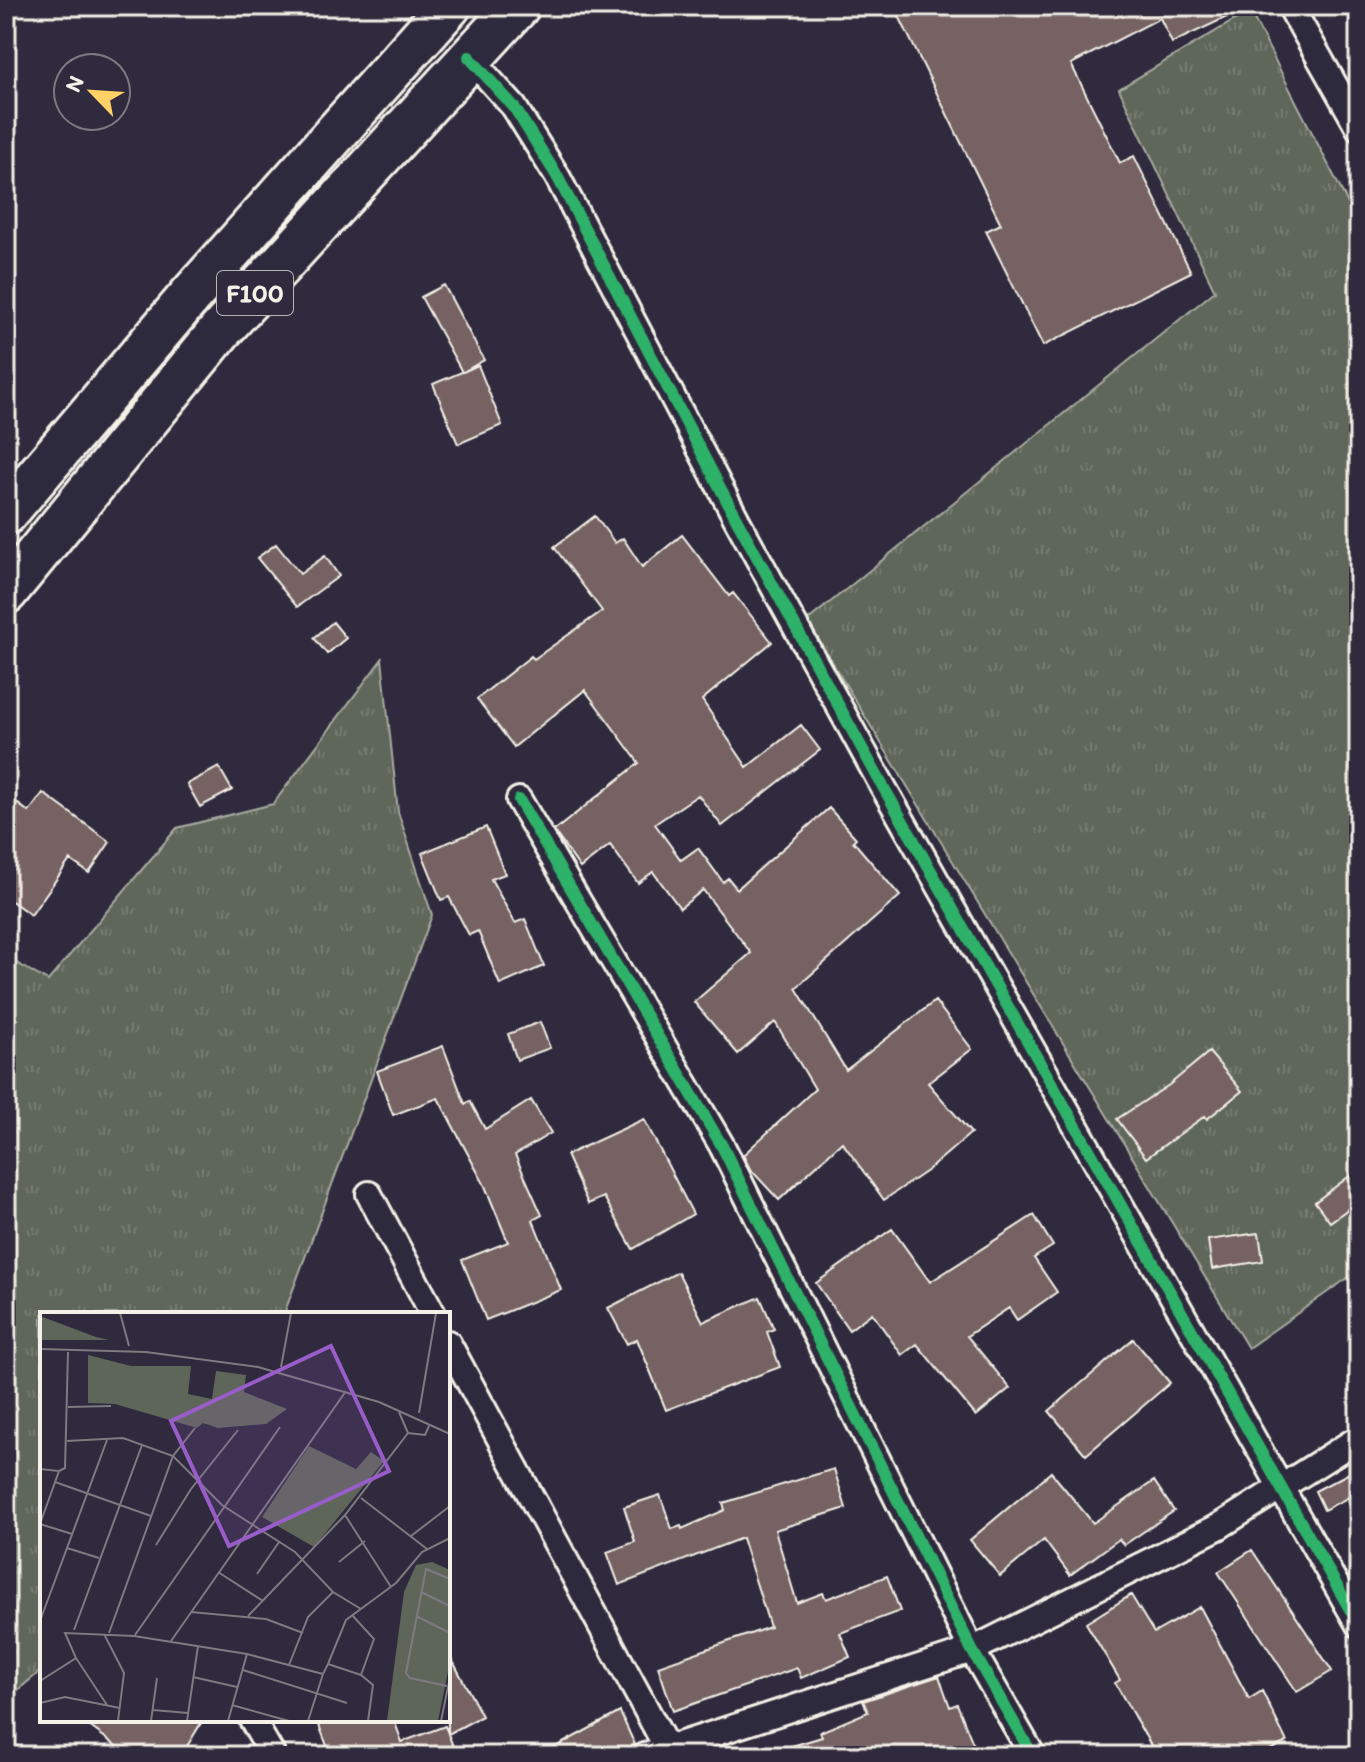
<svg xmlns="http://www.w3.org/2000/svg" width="1365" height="1762" viewBox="0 0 1365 1762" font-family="Itim,sans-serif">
<defs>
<pattern id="grass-tufts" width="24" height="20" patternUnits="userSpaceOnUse" patternTransform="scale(2)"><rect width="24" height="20" fill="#5e665a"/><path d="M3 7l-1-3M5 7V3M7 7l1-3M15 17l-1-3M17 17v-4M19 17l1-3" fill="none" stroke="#767c72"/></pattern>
</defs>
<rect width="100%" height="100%" fill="#2f2a3d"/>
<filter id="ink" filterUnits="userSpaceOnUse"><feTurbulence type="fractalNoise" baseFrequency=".0125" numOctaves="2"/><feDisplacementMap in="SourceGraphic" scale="16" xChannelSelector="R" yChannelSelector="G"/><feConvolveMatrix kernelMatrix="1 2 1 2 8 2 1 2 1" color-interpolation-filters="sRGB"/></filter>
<g filter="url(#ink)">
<path fill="url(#grass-tufts)" stroke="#a9aca1" stroke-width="2" d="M1250 11 1359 225V1270L1248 1348 807 621 1215 291 1119 89Z
M382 659 398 812 432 915 284 1314H42V1670L13 1694 6 1706V957L48 981 177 828 273 804Z"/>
<path fill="#766263" stroke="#f4f1e8" stroke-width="2" d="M894 6H1250L1172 43 1160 18 1071 64 1120 163 1134 156 1191 272 1043 346 986 231 1001 224Z
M444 285 484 360 463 372 478 365 502 425 458 444 433 384 462 372 421 297Z
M595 516 615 543 623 538 642 567 682 535 729 596 733 593 772 642 702 700 747 767 801 725 820 750 722 826 698 795 655 824 681 860 698 848 723 882 728 878 737 889 829 808 856 838 853 841 900 896 796 988 846 1070 935 1001 972 1049 928 1083 971 1133 928 1170 884 1200 842 1142 779 1200 750 1169 743 1155 815 1089 775 1022 738 1054 694 1002 751 953 703 890 680 908 653 872 638 883 610 845 580 868 554 831 639 763 585 690 514 747 477 699 531 656 534 659 602 611 554 547Z
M276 544 300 574 325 556 339 576 297 607 257 558Z
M333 622 346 638 327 654 314 638Z
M219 767 232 790 200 807 187 784Z
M43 793 110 842 89 873 70 860 31 915 6 897V795L29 812Z
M486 827 505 874 491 879 515 923 525 919 544 966 500 985 478 931 469 935 449 897 441 900 422 853Z
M540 1022 550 1048 517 1060 508 1034Z
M443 1046 465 1104 470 1101 485 1129 531 1100 551 1133 515 1155 542 1215 533 1220 561 1290 486 1320 462 1260 508 1242 485 1186 438 1098 393 1115 377 1071Z
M1209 1052 1242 1091 1207 1119 1205 1116 1146 1158 1117 1119 1169 1085Z
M644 1119 693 1214 633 1249 604 1197 588 1204 566 1155Z
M1359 1169V1201L1330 1222 1315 1202Z
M1034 1215 1053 1246 1034 1258 1057 1292 1017 1320 1009 1308 967 1336 1010 1388 976 1416 917 1344 902 1355 872 1313 849 1330 816 1283 892 1229 930 1282Z
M1259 1233 1263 1261 1212 1269 1208 1240Z
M678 1272 703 1322 760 1297 774 1329 767 1332 780 1367 666 1410 637 1339 627 1344 608 1308Z
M1133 1339 1170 1383 1086 1455 1049 1411Z
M1359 1468V1492L1324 1510 1315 1491Z
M834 1469 846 1508 775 1530 797 1603 823 1593 826 1599 887 1576 900 1611 840 1633 850 1657 801 1678 797 1668 673 1711 658 1666 770 1627 742 1538 619 1585 607 1552 635 1542 624 1507 660 1495 672 1529 681 1526 682 1529 725 1510 723 1503Z
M1051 1472 1093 1523 1154 1481 1174 1511 1124 1545 1119 1539 1070 1575 1044 1540 1000 1576 970 1540Z
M1252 1550 1332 1671 1297 1692 1218 1572Z
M1131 1595 1154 1633 1200 1607 1249 1699 1262 1691 1287 1742 1257 1756H1157L1115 1683 1120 1680 1086 1623Z
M448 1652 482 1716 448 1734 457 1756H331L317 1720H394L402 1742 445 1726 448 1733Z
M939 1676 950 1707 957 1704 978 1756H776L775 1751 822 1737 820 1732 868 1712 863 1701Z
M620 1712 635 1745 614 1756H539Z
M81 1720H203L181 1756H130Z"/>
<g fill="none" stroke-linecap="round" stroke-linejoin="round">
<defs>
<path id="street" d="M1290 6 1359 128
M469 57 514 107 557 176 737 520 881 783 1359 1625
M519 800 722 1146 972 1650 1033 1756
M369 1194 433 1314
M448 1343 667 1748V1756
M252 1720 273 1756
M645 1756 972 1650 1218 1527 1359 1438"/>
<path id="highway" d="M6 513 191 295 449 6
M6 592 220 331 518 6"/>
</defs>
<use href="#street" stroke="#f4f1e8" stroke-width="30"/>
<use href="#highway" stroke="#f4f1e8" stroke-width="48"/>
<use href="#street" stroke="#2f2a3d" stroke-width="24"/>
<use href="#highway" stroke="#2f2a3d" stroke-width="42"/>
<defs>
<path id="cycleway" d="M469 57 514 107 557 176 737 520 881 783 1359 1625
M519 800 722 1146 972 1650 1033 1756"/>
</defs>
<use href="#cycleway" stroke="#2f2a3d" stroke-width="17"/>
<use href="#cycleway" stroke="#2db169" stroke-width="12"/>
</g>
</g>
<g text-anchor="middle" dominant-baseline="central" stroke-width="6" stroke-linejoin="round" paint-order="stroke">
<rect fill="#2f2a3d" stroke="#b9b5b5" stroke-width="2" x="217" y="271" width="76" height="44" rx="6"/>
<g font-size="26" font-weight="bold" fill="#f4f1e8">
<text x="255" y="293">F100</text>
</g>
</g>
<g transform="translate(40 1312)">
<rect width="410" height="410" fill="#2f2a3d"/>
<path d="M0 4 56 25 69 28H0ZM48 43 91 54H151L148 82 172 87 176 59 206 63 204 80 247 97 226 112 178 116 163 111 157 116 75 92 48 91ZM269 134 316 157 331 140 344 149 274 235 222 205ZM392 250 410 258V350L398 409H347L364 280 376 253Z" fill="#5e665a"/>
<path fill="none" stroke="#7e7a81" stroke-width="2" d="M80 1 89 34M0 37 106 40 218 55 339 90 410 122M241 55 251 1M28 95 71 94M359 100 368 121 385 123 389 114M379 101 396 1M27 129 83 126 133 144 182 193 255 240 293 280 321 297M0 157 19 159 0 212M19 159 25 156 28 40M15 170 111 204M321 186 387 237M305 203 351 275M0 212 32 222M371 224 410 194M116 233 151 177 198 118M27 236 59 246M299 250 325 229M178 260 223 289M217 262 239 230M381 280 410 294M151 300 226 307 263 321M312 303 334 327 321 363M208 304 305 203 368 121M376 304 410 321M0 309 67 128M34 318 102 133M69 321 133 144 155 116M64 322 84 361 78 409M95 323 240 115M131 329 306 79M36 346 67 393M288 352 306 308 356 271 382 240 410 226M249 353 268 305 293 280M203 358 307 391M153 365 197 375M0 369 36 346 25 321 94 324 207 342 283 362 288 352 321 363 333 373 328 409M407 374 370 366 366 361 386 257 410 267M0 391 25 385 80 396M192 393 249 409M113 398 148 401M111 409 117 366M147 409 158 334M188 409 207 342M268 409 283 362M401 409 410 365"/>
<path fill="#995dc9" fill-opacity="0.15" stroke="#995dc9" stroke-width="4" d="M291 34 349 159 189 234 131 109Z"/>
<rect width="410" height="410" fill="none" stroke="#f4f1e8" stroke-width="4"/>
</g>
<rect width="1365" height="1762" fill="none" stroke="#2f2a3d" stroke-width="32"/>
<rect x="16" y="16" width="1333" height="1730" fill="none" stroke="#f4f1e8" stroke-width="3" filter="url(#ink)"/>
<g transform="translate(92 92) rotate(295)"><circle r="38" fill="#2f2a3d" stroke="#7e7a81" stroke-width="2"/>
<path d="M0-6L14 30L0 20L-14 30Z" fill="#ffd166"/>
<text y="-12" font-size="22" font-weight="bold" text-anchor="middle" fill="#f4f1e8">N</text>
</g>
</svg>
